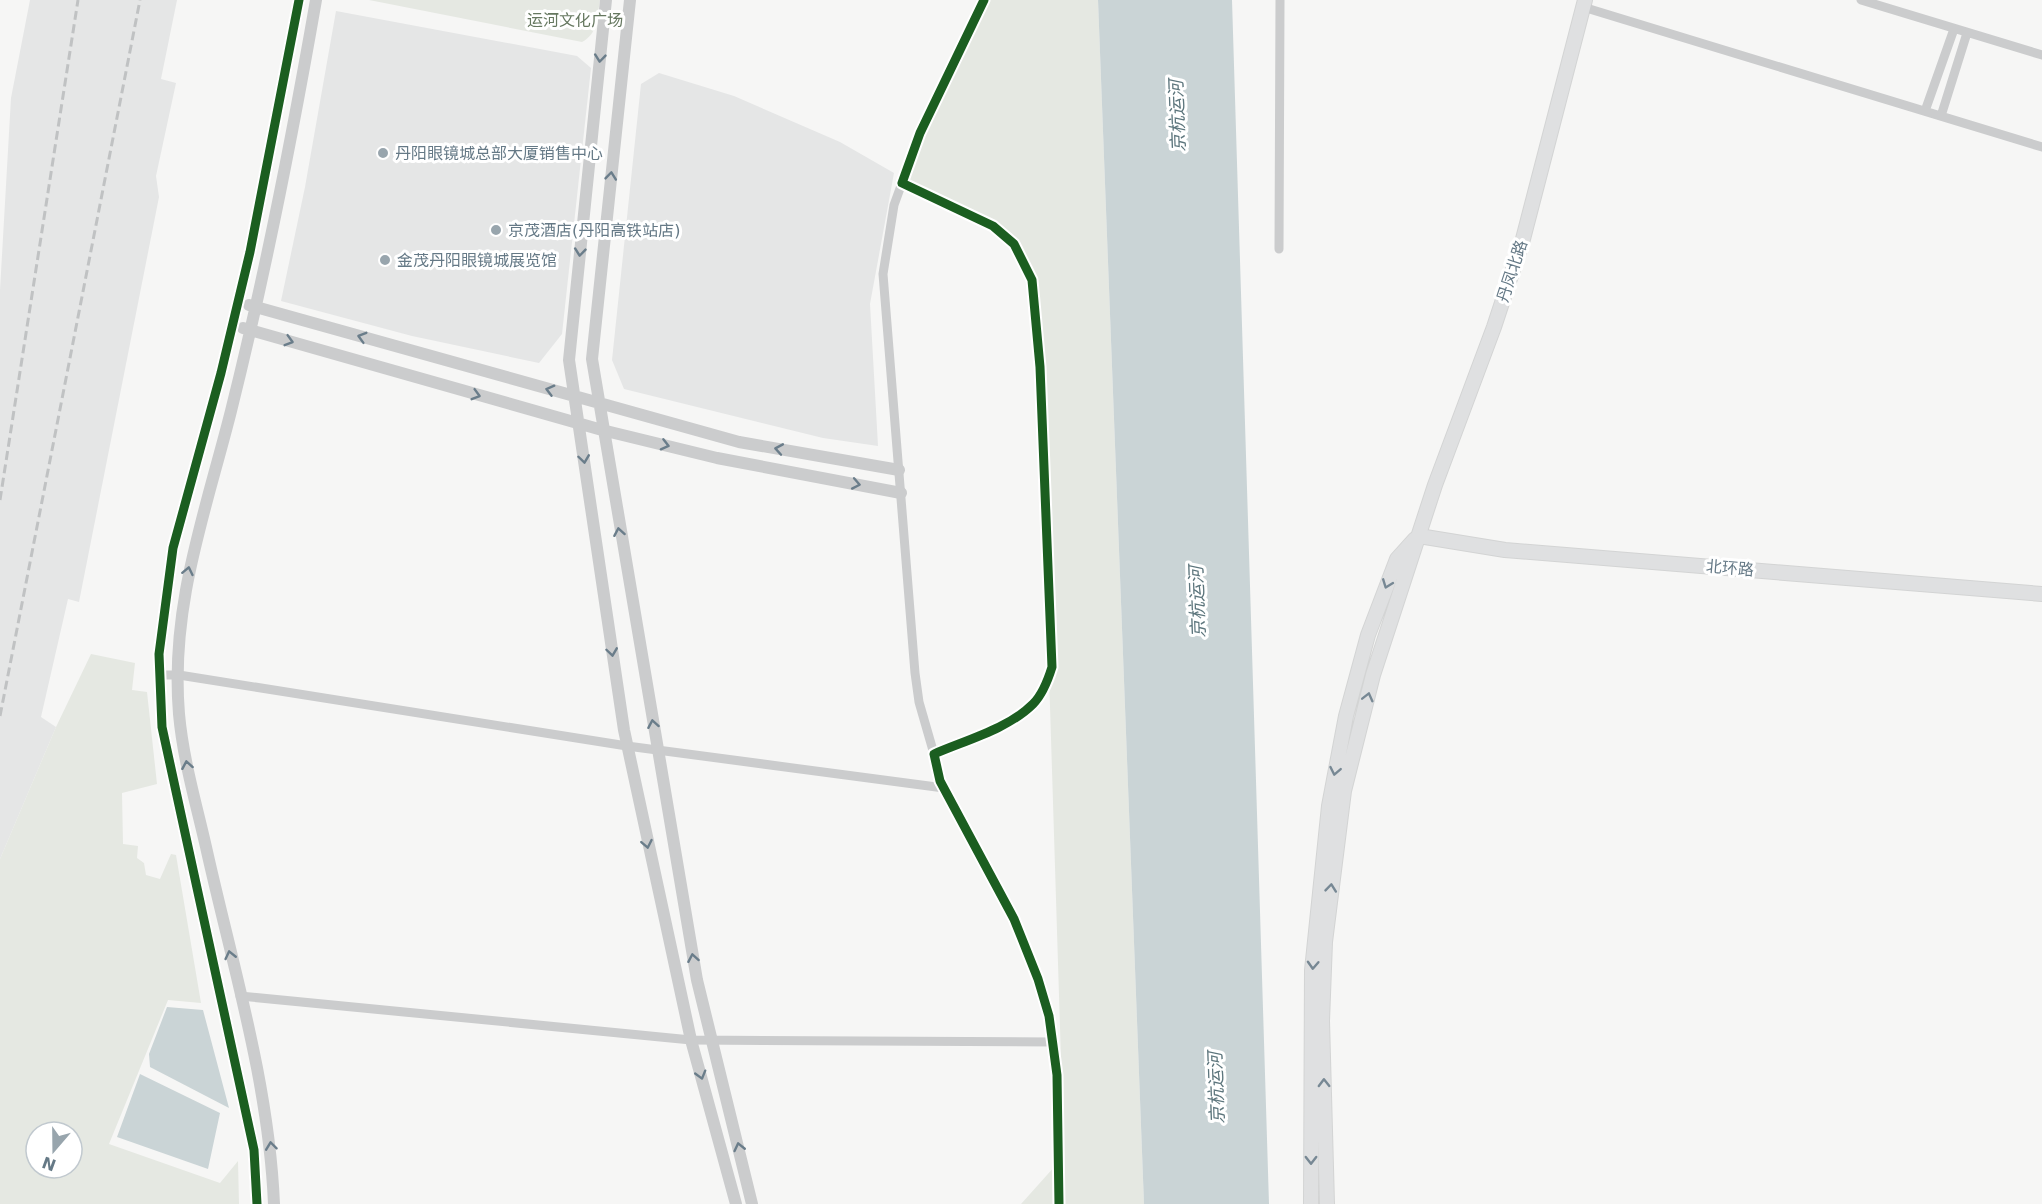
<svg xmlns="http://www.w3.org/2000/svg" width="2042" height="1204" viewBox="0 0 2042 1204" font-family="'DejaVu Sans','Noto Sans SC',sans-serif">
<rect width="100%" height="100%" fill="#f6f6f5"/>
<path fill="#e5e6e6" d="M30 0H177L161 79 176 83 156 176 159 197 79 602 68 599 41 717 56 727 0 859V290L11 98Z
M336 11 577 56 591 68 562 334 539 363 412 336 281 301 305 187Z
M659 73 734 96 840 142 894 173 870 304 878 446 823 438 624 389 612 360 641 84Z"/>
<path fill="#e5e8e2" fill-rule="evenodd" d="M369 0H600C597 17 598 34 582 42Z
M986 0H1098L1144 1204H1021L1064 1156 1037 288 1022 256 1021 244 996 221 909 180 925 134Z
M91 654 135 663 132 690 147 692 157 784 122 793 123 844 138 846 137 858 144 863 146 875 160 879 171 854 176 855 201 1003 168 1000 109 1144 220 1183 238 1161 239 1204H0V859L56 727ZM36 1132H72V1168H36Z"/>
<path fill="#cad4d6" d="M1098 0H1232L1269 1204H1144Z
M167 1007 203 1010 229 1108 150 1067 149 1054Z
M140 1074 220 1113 208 1169 117 1137Z"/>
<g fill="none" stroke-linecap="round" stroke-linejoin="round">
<defs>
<path id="secondary" d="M1419 536 1505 550 2042 594
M1311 1204 1312 970 1329 806 1346 716 1368 635 1397 559 1415 539
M1327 1204 1322 1021 1325 942 1344 791 1373 675 1435 485 1494 327 1523 239 1585 0"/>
</defs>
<use href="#secondary" stroke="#d3d4d4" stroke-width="16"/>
<path stroke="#cbcccd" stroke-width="9" d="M984 0 920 133 902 183 993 226 1014 244 1032 280 1040 367 1052 667C1048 680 1043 694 1033 704 1008 729 966 740 934 754L940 781 1014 919 1038 979 1049 1016 1057 1075 1059 1204
M1861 0 2042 55
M1583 7 2042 147
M1925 111 1954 29
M1941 116 1967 33
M902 183 894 205 883 274 915 673 919 702 934 754
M1279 249 1280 0
M160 675H179L627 746 944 788
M240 996 691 1040 1053 1042"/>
<path stroke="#cbcccd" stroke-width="12" d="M606 0 569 360 624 730 691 1040 736 1204
M630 0 592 359 697 980 752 1204
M249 305 739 442 899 470
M243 328 602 430 717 458 901 493
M257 1204 254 1150 162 727 159 654 173 548 221 373 250 252 299 0
M274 1204C269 1083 232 964 206 847 196 803 183 759 179 714 170 606 205 514 231 411 265 275 292 138 316 0"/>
<use href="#secondary" stroke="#dfe0e1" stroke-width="14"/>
<path stroke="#c0c2c3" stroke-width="3" stroke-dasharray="9 4.5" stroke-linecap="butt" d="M0 500 78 0
M0 716 140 0"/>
<defs>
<path id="cycleway" d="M984 0 920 133 902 183 993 226 1014 244 1032 280 1040 367 1052 667C1048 680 1043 694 1033 704 1008 729 966 740 934 754L940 781 1014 919 1038 979 1049 1016 1057 1075 1059 1204
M257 1204 254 1150 162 727 159 654 173 548 221 373 250 252 299 0"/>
</defs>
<use href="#cycleway" stroke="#fff" stroke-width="13"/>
<use href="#cycleway" stroke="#1b5e20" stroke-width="9"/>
</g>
<defs><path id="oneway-chevron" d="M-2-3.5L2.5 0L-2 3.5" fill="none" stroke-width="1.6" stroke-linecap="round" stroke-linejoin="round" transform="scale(1.5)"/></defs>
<g stroke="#6a7d8a">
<use href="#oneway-chevron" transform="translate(600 58) rotate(96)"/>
<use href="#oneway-chevron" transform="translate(611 176) rotate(-84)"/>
<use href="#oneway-chevron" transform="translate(580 252) rotate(96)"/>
<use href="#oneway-chevron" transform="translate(362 337) rotate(-164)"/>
<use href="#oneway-chevron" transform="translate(289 341) rotate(16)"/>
<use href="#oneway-chevron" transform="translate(550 390) rotate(-165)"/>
<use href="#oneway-chevron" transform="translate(476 395) rotate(16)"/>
<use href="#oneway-chevron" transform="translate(665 445) rotate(14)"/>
<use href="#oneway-chevron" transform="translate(779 449) rotate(-170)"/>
<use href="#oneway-chevron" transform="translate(584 459) rotate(82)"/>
<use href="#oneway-chevron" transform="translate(856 484) rotate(11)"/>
<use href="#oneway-chevron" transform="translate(619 532) rotate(-100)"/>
<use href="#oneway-chevron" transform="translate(188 571) rotate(-78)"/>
<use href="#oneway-chevron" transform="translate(612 652) rotate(82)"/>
<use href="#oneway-chevron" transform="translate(653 724) rotate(-100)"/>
<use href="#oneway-chevron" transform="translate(187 765) rotate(-100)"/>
<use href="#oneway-chevron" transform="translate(647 844) rotate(79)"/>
<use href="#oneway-chevron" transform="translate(230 955) rotate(-103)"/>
<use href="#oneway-chevron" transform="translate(693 958) rotate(-100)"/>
<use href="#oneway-chevron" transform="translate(701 1075) rotate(74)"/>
<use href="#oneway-chevron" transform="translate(271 1146) rotate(-97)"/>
<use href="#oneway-chevron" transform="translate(739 1147) rotate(-103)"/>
</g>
<g stroke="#778894">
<use href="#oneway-chevron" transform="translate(1387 584) rotate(111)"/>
<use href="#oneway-chevron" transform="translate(1368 697) rotate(-76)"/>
<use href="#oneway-chevron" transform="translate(1335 771) rotate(101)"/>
<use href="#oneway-chevron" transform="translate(1331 888) rotate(-84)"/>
<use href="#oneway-chevron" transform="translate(1313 965) rotate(93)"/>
<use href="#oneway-chevron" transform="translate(1324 1083) rotate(-91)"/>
<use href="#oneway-chevron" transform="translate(1311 1160) rotate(90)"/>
</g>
<g fill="#98a5ad" stroke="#fff" stroke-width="2">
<circle cx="383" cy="153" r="6"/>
<circle cx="496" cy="230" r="6"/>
<circle cx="385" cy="260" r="6"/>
</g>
<g text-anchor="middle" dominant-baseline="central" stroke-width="6" stroke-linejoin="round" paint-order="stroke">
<g font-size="16" fill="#667860" stroke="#fff">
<text x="575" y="20">运河文化广场</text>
</g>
<g font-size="16" fill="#657986" stroke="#fff" text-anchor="start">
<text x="395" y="153">丹阳眼镜城总部大厦销售中心</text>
<text x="508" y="230">京茂酒店(丹阳高铁站店)</text>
<text x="397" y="260">金茂丹阳眼镜城展览馆</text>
</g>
<g font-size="16" fill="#657986" stroke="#fff">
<text transform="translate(1512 271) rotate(-72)">丹凤北路</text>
<text transform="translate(1730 568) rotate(5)">北环路</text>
</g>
<g font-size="18" font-style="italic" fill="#5c757c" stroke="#fff">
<text transform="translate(1177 116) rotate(-92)">京杭运河</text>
<text transform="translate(1197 602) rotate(-92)">京杭运河</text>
<text transform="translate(1216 1088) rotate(-92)">京杭运河</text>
</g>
</g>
<g transform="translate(54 1150) rotate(200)"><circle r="28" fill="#ffffff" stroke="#c1c9cf" stroke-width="1.5"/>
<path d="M0-4.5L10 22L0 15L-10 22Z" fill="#98a5ad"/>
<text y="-9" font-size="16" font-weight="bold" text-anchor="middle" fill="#657986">N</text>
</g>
</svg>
